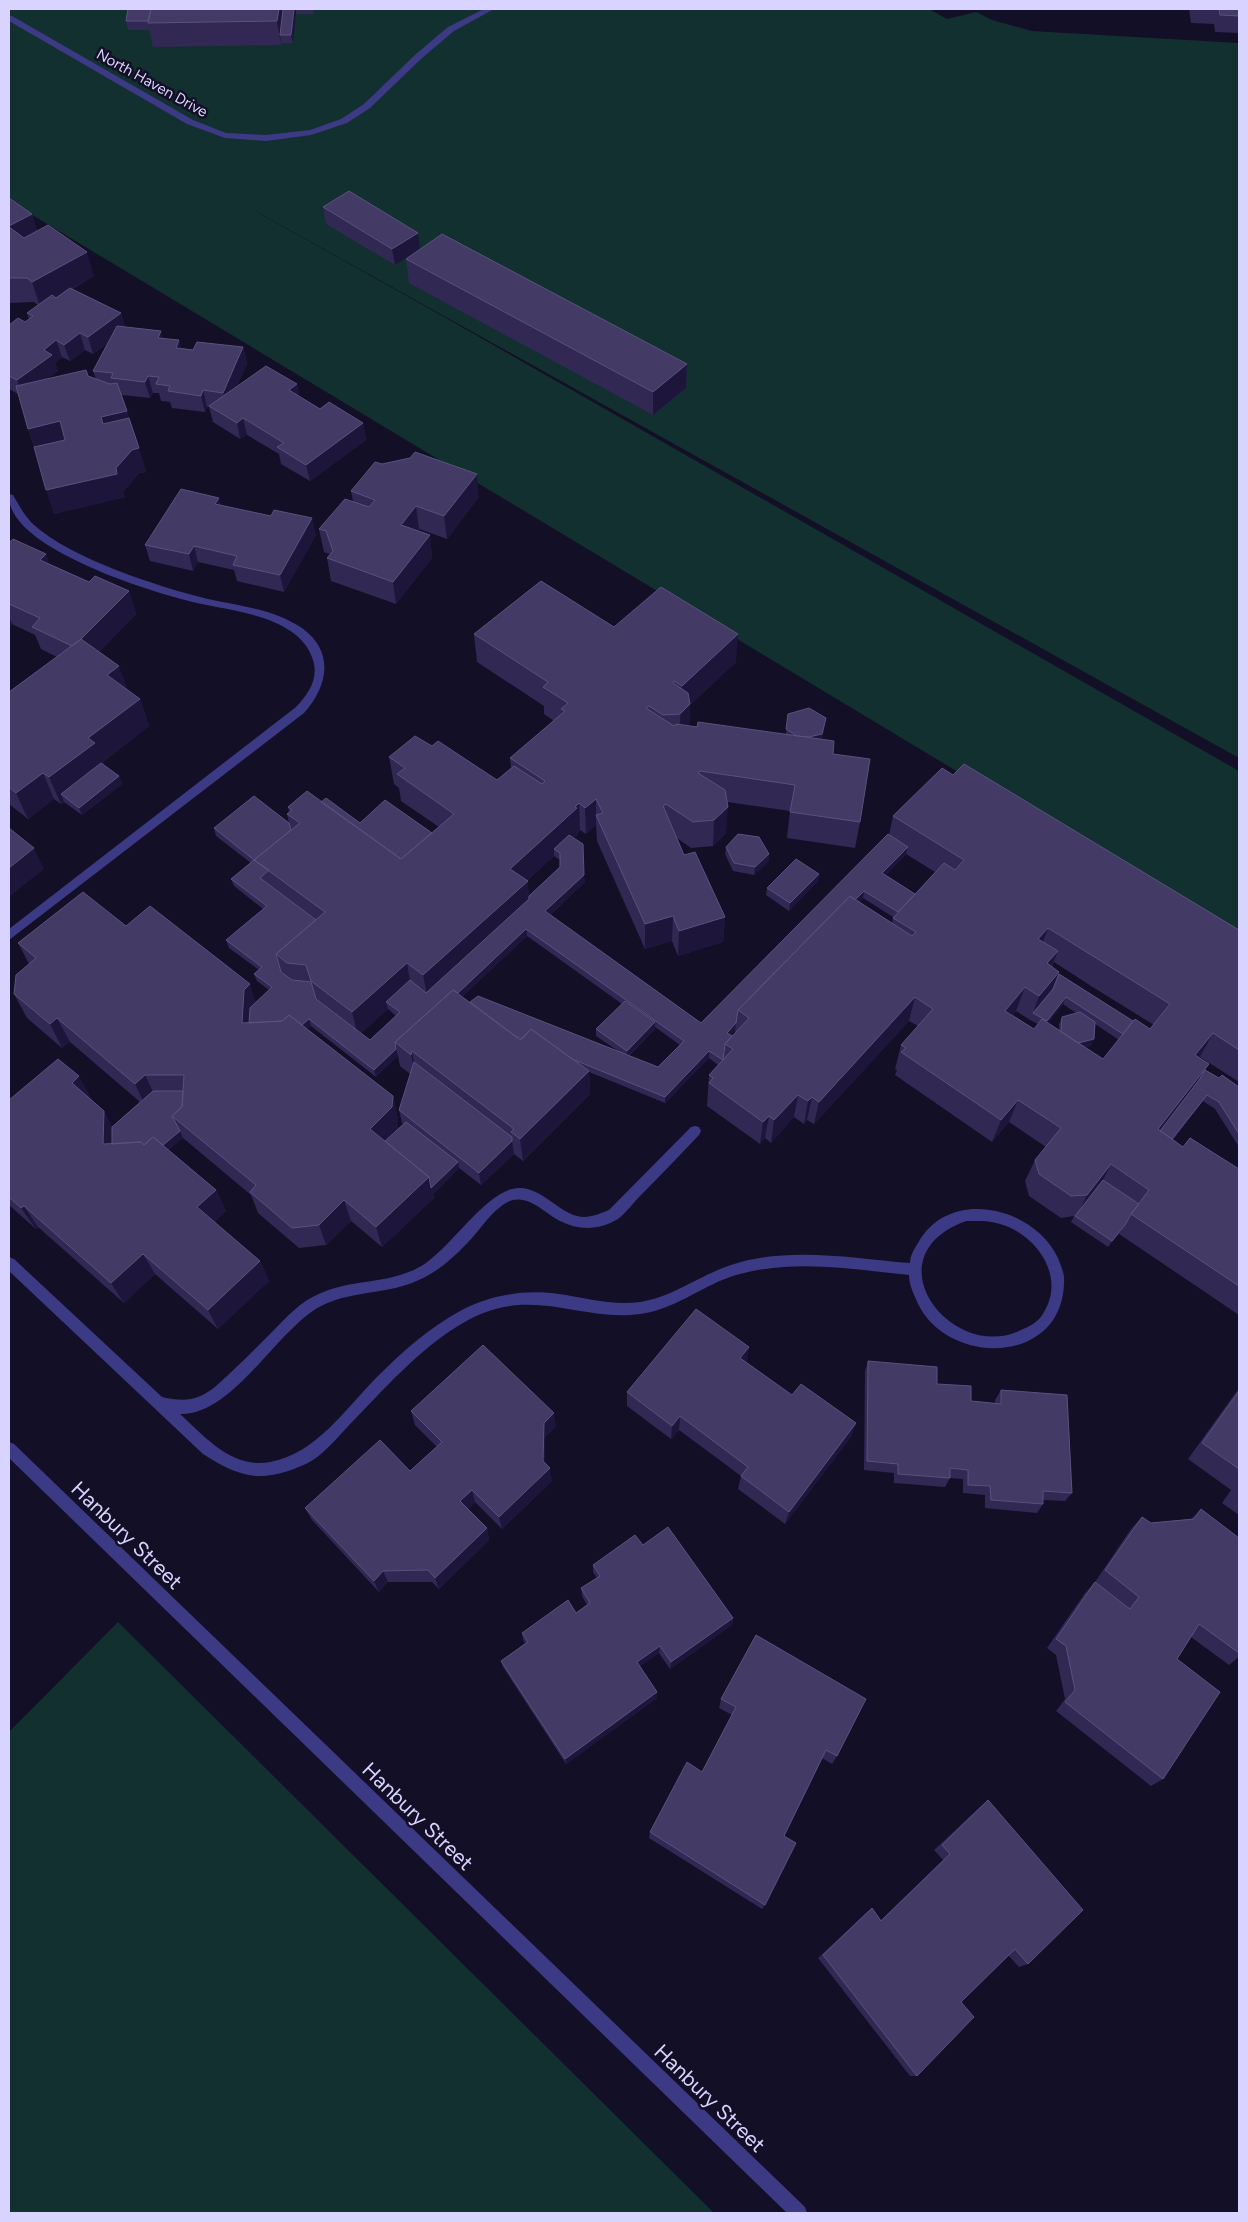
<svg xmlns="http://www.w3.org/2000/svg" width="1248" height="2222" viewBox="0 0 1248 2222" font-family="Figtree,sans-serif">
<rect width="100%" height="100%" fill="#130f26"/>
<path fill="#12302f" d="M9 9H929L947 19 976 12 992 20 1032 31 1239 43V758L212 187 439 314 1239 771V941L9 201Z
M118 1622 714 2213H9V1732Z"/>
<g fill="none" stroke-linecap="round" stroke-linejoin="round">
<path fill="#3d3a85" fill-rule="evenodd" d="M484 9H494L454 31 422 58 370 108 347 123 311 135 266 141 225 138 187 124 9 21V16H12L193 120 226 133 266 135 310 130 341 119 364 104 416 54 448 27Z
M9 494 13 495C19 505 25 517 34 525 72 559 159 587 208 599 240 606 274 609 302 628 335 652 328 686 304 713L9 940V929L296 707C308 694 319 679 313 660 299 613 224 611 185 600 143 589 5 546 9 494Z
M695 1126 699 1127 701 1131 699 1135C680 1155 661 1175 641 1195 634 1202 626 1213 618 1219 599 1230 580 1231 560 1221 546 1214 531 1196 513 1200 496 1205 483 1226 472 1238 460 1251 447 1264 432 1273 394 1297 356 1288 321 1306 277 1329 233 1416 180 1414 205 1437 232 1469 270 1462 316 1454 346 1408 377 1377 402 1352 429 1328 460 1311 490 1295 526 1289 559 1294 586 1298 613 1306 640 1302 673 1297 700 1275 731 1265 789 1246 850 1258 910 1263 910 1256 914 1249 918 1243 949 1187 1033 1206 1058 1258 1061 1266 1065 1274 1064 1283 1062 1368 941 1367 915 1297 912 1290 909 1283 909 1275 849 1269 788 1258 730 1277 699 1288 673 1310 640 1314 579 1322 534 1286 470 1319 425 1343 390 1383 355 1419 342 1432 328 1450 313 1460 298 1469 274 1477 257 1476 237 1475 219 1464 203 1454L9 1271V1257L14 1259 162 1397C184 1402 198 1401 216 1386 235 1369 253 1351 271 1333 286 1318 300 1301 321 1293 355 1278 394 1285 426 1263 453 1244 483 1197 512 1189 537 1182 555 1210 577 1216 588 1219 599 1214 609 1210L691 1127ZM966 1221C978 1221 988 1220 1000 1224 1036 1234 1066 1276 1044 1312 1039 1322 1030 1326 1021 1330 953 1364 868 1257 966 1221Z
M9 1442 14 1444 805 2207 807 2213H787L9 1458Z"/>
</g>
<path fill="#312854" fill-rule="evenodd" d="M128 9H314L313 14H296L293 43H282L281 45 153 47 149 30H128L126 21Z
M1189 9H1239V33L1215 32 1214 24 1191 23Z
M9 198 32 214 37 231 94 276 72 289 121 313 125 327 161 331 163 339 181 348 193 350 243 347 247 364 237 386 297 384 299 396 320 409 363 423 366 440 310 481 281 464 279 454 247 435 240 439 213 422 209 407H207L205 412 172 408 170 402 161 401 159 393H153L150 398 122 395 146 472 139 473 123 492 125 497 54 514 34 447 28 429 18 394 9 389V325L25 322 29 319 27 313 38 305 34 302 9 303ZM108 343 93 371 96 379 88 376 47 379 58 371 55 363 62 357 70 361 85 350 93 354Z
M323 207 687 364 686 388 653 415 409 283 406 259 411 255 395 265 326 224Z
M351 491 479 497 447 539 419 529 417 531 430 535 432 558 396 604 331 581 327 558 330 554 324 552 319 529 353 501Z
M221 505 316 535 284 592 237 581 234 570 198 562 193 571 150 561 145 545Z
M9 543 46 554 49 564 89 582 129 591 136 614 99 652 127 690 140 699 149 726 103 762 105 766 119 776 122 784 82 815 64 802 61 804 54 799 28 819 9 804V692L57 657 41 649 35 635 12 624 9 627Z
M614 627 736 662 690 705 689 726 786 734 788 714 826 718 822 739 833 754 860 822 855 848 787 838 790 811 727 802 726 833 713 846 691 848 677 838 684 855 725 917 723 942 678 956 672 941 645 949 597 841 596 825 586 834 580 830 578 832V835L574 838 585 882 550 915 701 1023 889 835 893 816 953 775 1239 930V1082L1200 1057 1199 1058 1209 1064 1205 1070 1219 1078 1239 1087V1147L1215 1109 1203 1101 1173 1140 1183 1147 1239 1169V1315L1119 1234 1121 1231 1108 1247 1071 1222 1074 1216 1061 1218 1029 1196 1025 1181 1035 1160 1046 1147 1009 1122 992 1142 895 1075 897 1070 895 1069 901 1045 918 1026 909 1021 814 1124 807 1120 804 1124 794 1117 771 1143 765 1138 760 1144 707 1106 709 1075 718 1065 709 1058 665 1103 589 1072 590 1094 523 1161 514 1154 481 1185 459 1168 433 1194 434 1198 382 1247 351 1221 326 1245 299 1248 258 1213 251 1195 183 1138 168 1150 216 1190 226 1211 214 1222 260 1261 269 1281 218 1329 155 1274 124 1303 38 1227 36 1229 9 1205V1100L92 1099 91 1100 104 1111 112 1127 140 1102 70 1042 62 1048 27 1018 14 994 29 964 18 943 126 926 256 1002 269 990 257 981 254 974 259 970 229 948 226 940 263 909 234 886 231 879 251 863 216 836 214 828 289 823 287 814 289 812 288 807 321 802 360 823 432 833 439 827 401 801 399 788 394 784 389 757 432 746 497 780 511 768 510 758 554 721 544 714V706L477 662 474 634ZM906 854 935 872 915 894 886 875ZM554 856 560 860V867L529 896 527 881ZM863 898 893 917 892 923 859 902ZM527 936 622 1004 596 1029V1036L618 1051 470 1002 462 997ZM1054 962 1091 986 1154 1025 1150 1029 1133 1021 1059 974V972L1052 967ZM1063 1004 1076 1013 1062 1017 1059 1024V1030L1048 1023ZM388 1009 396 1016 370 1040 361 1033ZM1016 1011 1030 1020 1038 1024 1034 1029 1013 1015ZM1095 1024 1119 1040 1103 1059 1085 1047 1091 1046 1094 1039ZM311 1026 376 1077 398 1056 400 1066 410 1074 399 1110 402 1123 403 1124 395 1131 398 1119 393 1096 307 1029ZM655 1027 680 1045 658 1067 629 1056 655 1029ZM735 1030V1033L732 1036 731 1035Z
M726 847 769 861 754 875 733 871 725 854Z
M819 874 818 881 789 911 766 895 767 888Z
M868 1361 937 1384 971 1401 995 1403V1400L1001 1390 1072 1493 1065 1501 1043 1500V1504L1037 1513 985 1508V1495L963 1493V1479L950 1478 945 1487 894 1483V1473L864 1470 865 1371Z
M746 1362 792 1395 856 1423 851 1437 785 1524 738 1489 741 1476 679 1430 671 1439 627 1406V1392L747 1362Z
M1239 1388V1515L1222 1503 1231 1490 1188 1459Z
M411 1411 556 1426 545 1437V1463L552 1481 502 1529 475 1502 468 1509 487 1528 489 1540 439 1589 432 1582H388L379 1592 312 1520 305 1508 410 1471 437 1447 415 1425Z
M1201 1509 1239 1538V1657L1229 1665 1191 1637 1177 1659 1163 1779 1151 1786 1056 1711 1065 1699 1056 1655 1047 1648 1085 1593 1095 1582 1131 1529 1142 1517 1151 1523 1191 1519ZM1095 1582 1128 1607V1608Z
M643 1545 733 1618 732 1625 670 1669 659 1653 640 1666 657 1692V1698L566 1764 503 1667 501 1661 525 1643 523 1640 522 1633 576 1613 587 1605 582 1596 581 1588 597 1578 593 1572V1565Z
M756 1635 837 1756 832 1764 822 1758 784 1836 765 1905 762 1909 649 1838 650 1832 702 1772 732 1715 719 1708 721 1699Z
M988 1800 1028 1964 1019 1967 1008 1955 961 2002 917 2076H910L818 1958 866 1913 872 1908 881 1920 943 1860 934 1850 980 1807Z"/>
<path fill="#1d163a" d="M279 9H286L280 35 281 45 277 21Z
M294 9H296V14L293 43 291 35Z
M32 214 39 238 16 251 9 229V226Z
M418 233 420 250 395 265 392 249Z
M87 252 94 276 40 306 32 282Z
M121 313 126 330 93 354 88 337Z
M161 331 166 348 158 338Z
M80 333 85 350 70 361 64 345Z
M56 340 62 357 55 363 58 371 23 397 17 380 44 350Z
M179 340 184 357 176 348Z
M243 347 247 364 227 409 223 393Z
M687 364 686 388 653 415V392Z
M148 376 153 393 150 398 145 382Z
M297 384 300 401 289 390Z
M203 390 207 407 205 412 201 396Z
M127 411 134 435 108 441 101 417Z
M243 418 247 435 240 439 237 423Z
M60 421 68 445 36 452 28 429Z
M363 423 366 440 310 481 306 465Z
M139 448 146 472 139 473 123 492 125 497 54 514 46 490 116 468 132 450Z
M477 474 479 497 447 539 444 516Z
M219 498 223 514 215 504Z
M416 506 419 529 404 548 401 525Z
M312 518 316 535 284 592 280 575Z
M430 535 432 558 396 604 393 582Z
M194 546 198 562 193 571 189 554Z
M46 554 54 577 40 560Z
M129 591 136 614 82 669 73 647Z
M9 617 12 624 9 627Z
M738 634 736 662 690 705 689 731 679 741 682 686Z
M119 666 129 694 107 675Z
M140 699 149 726 103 762 106 770 61 794 64 802 61 804 49 777 88 738Z
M826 718 821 742 802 739Z
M43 773 54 799 28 819 16 793Z
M119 776 122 784 82 815 79 808Z
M596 799V825L586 834 585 808Z
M579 803 580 830 578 832V835L559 852 554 849V856L515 892 528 881 530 906 428 1000 423 975 510 869Z
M728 807 726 833 713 846 714 820Z
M908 847 906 854 881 881 882 873Z
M34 848 44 869 9 897V868Z
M769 854V861L754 875 755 867Z
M819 874 818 881 789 911 790 903Z
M584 875 585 882 545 919V911Z
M864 891 863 898 831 930 827 928Z
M673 916 672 941 645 949V924Z
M725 917 723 942 678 956 679 931Z
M1048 928 1039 953 1038 939Z
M526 929 527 936 440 1018 439 1011Z
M1058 951 1048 976 1047 963Z
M407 963 411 987 386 1002 388 1009 358 1036 352 1012Z
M1059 972 1050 996 1033 1013 1039 996Z
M250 984 258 1009 251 1040 242 1023 244 990Z
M1025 987 1016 1011 997 1035 1005 1011Z
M915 997 909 1021 814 1124 819 1102Z
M1066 997 1063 1004 1044 1028 1047 1021Z
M57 1018 70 1042 62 1048 50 1024Z
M309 1019 311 1026 290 1044 288 1038Z
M655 1022V1029L627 1057V1051Z
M736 1023 735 1030 726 1040 727 1033Z
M1213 1033 1200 1057 1187 1073 1195 1055Z
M1094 1039 1091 1046 1073 1050 1076 1043Z
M396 1049 398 1056 376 1077 374 1070Z
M412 1051 416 1075V1078L411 1055Z
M709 1051V1058L665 1103V1097Z
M1209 1064 1196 1087 1149 1145 1158 1129Z
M589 1071 590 1094 523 1161 520 1139Z
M145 1075 156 1098 146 1107 135 1084Z
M79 1076 92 1099 84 1106 72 1083Z
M798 1095 794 1117 771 1143 774 1120Z
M1207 1095 1203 1101 1157 1160 1161 1154Z
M393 1096 398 1119V1129L375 1151 370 1129Z
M812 1097 807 1120 804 1124 808 1101Z
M1018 1100 1009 1122 992 1142 1001 1120Z
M104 1111 116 1134 112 1160 103 1144Z
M769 1116 765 1138 760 1144 763 1122Z
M180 1131 183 1138 152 1164 149 1158Z
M512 1141 514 1154 481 1185 479 1173Z
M458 1162 459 1168 433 1194 434 1198 382 1247 376 1227 429 1177Z
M1111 1164 1100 1186 1077 1216 1087 1195Z
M216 1190 226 1211 207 1228 197 1207Z
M344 1200 351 1221 326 1245 319 1225Z
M24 1206 38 1227 36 1229 21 1208Z
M1125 1225 1121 1231 1108 1247 1112 1241Z
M143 1254 155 1274 124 1303 111 1283Z
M260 1261 269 1281 218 1329 208 1310Z
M749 1347 747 1362 738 1372 740 1358Z
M554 1413 556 1426 545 1437V1474L550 1468 552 1481 502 1529 499 1517 543 1461 544 1423Z
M680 1416 679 1430 671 1439 672 1426Z
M856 1423 851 1437 785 1524 789 1512Z
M472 1490 475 1502 464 1513 460 1501Z
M487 1528 489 1540 439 1589 435 1578Z
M383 1571 388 1582 379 1592 374 1581Z
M733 1618 732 1625 670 1669 671 1662Z
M660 1646 659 1653 636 1669 637 1662Z
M657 1692V1698L566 1764 565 1759Z"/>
<path fill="#433a66" stroke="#5a527e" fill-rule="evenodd" d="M128 9H151L148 21H126Z
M151 9H279L277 21 148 23Z
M283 9H294L291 35H280Z
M1219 9H1239V16L1220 15Z
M349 191 418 233 392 249 323 207Z
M9 198 32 214 9 226Z
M48 225 87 252 32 282 27 278H9V227L24 238Z
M442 234 687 364 653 392 406 259Z
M70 288 121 313 88 337 80 333 64 345 56 340 44 350 52 355 17 380 9 376V325L18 318 25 322 33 316 27 313 52 295 56 298Z
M117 326 161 331 158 338 179 340 176 348 193 350 197 342 243 347 223 393 203 390 201 396 168 391 170 386 156 384 159 377 148 376 145 382 111 378 113 373 93 371Z
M266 366 297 384 289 390 320 409 329 402 363 423 306 465 277 447 284 443 243 418 237 423 209 406Z
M86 370 88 376 110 384 117 383 127 411 101 417 103 424 129 418 139 448 132 450 116 468 117 474 46 490 34 447 65 440 60 421 28 429 16 386Z
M415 452 477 474 444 516 416 506 401 525 430 535 393 582 327 558 333 551 326 531 319 529 345 499 369 507 375 500 351 491 375 462 382 464 410 458Z
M181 489 219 498 215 504 271 516 274 510 312 518 280 575 233 565 237 556 194 546 189 554 145 545Z
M13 539 46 554 40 560 89 582 95 576 129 591 79 641 72 646 32 627 40 618 9 604V543Z
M541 581 614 627 661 587 738 634 682 686 674 681 673 683 688 693 690 704 680 714 663 715 649 706 646 708 674 726 676 724 697 727 698 722 834 741 833 754 870 759 860 822 790 812 795 785 700 771 698 773 725 790 728 807 714 820 693 822 666 804 663 806 684 855 695 852 725 917 679 931 673 916 645 924 596 815 603 813 596 799 585 808 579 803 575 807 577 808 510 869 528 881 423 975 407 963 352 1012 311 981 306 965 287 963 276 954 325 912 254 860 300 823 287 814 292 810 288 807 307 791 401 859 454 814 397 774 405 768 389 757 415 736 432 746 438 741 497 780 514 766 542 784 545 781 510 758 565 711 561 709 568 703 543 687 548 682 474 634Z
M81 639 119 666 107 675 140 699 88 738 95 743 49 777 43 773 16 793 9 787V692Z
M809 708 826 718 822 734 809 737 797 736 786 729 788 714Z
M101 763 119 776 79 808 61 794Z
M964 764 1239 930V1050L1213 1033 1195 1055 1209 1064 1158 1129 1183 1147 1190 1138 1239 1169V1286L1131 1214 1149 1190 1111 1164 1087 1195 1071 1196 1039 1174 1035 1160 1061 1128 1018 1100 1001 1120 901 1052 906 1048 901 1045 933 1009 915 997 819 1102 812 1097 808 1101 798 1095 774 1120 769 1116 763 1122 709 1083 713 1078 709 1075 733 1049 725 1044 749 1018 738 1010 850 896 912 936 916 932 893 918 944 863 955 870 964 860 893 816 942 768 953 775ZM1048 928 1170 1004 1150 1029 1135 1019 1103 1059 1042 1019 1034 1029 1005 1011 1025 987 1039 996 1059 972 1047 963 1058 951 1038 939Z
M254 796 289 823 291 830 254 860 269 870 260 878 316 920 276 954 281 972 292 980 311 982 316 999 370 1040 400 1012 386 1002 410 980 426 993 529 899V896L560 867V853L554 849 569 835 583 844 584 875 545 911 701 1023 888 834 908 847 882 873 915 894 898 912 864 891 855 900 850 896 738 1010 736 1023 727 1033 732 1036 725 1044 723 1060 709 1051 665 1097 572 1059 531 1029 522 1039 514 1035 470 1002 478 996 658 1067 684 1041 526 929 458 993 453 990 395 1042 396 1049 374 1070 309 1019 302 1025 289 1015 282 1021 249 1023 250 1008 272 987 254 974 262 967 226 940 267 906 231 879 254 860 214 828Z
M326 798 360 823 385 800 432 833 401 859 321 802Z
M9 828 34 848 9 868Z
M738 834 759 837 769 854 755 867 734 863 726 847Z
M796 859 819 874 790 903 767 888Z
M83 892 126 926 150 906 250 984 244 990 242 1023 282 1021 289 1015 393 1096 392 1107 370 1129 429 1177 376 1227 344 1200 319 1225 292 1228 250 1192 256 1185 172 1116 182 1107 184 1075H145L135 1084 57 1018 50 1024 14 994 16 975 36 958 18 943Z
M1059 974 1133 1021 1123 1034 1066 997 1047 1021 1033 1013 1053 989Z
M453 990 520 1040 531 1029 589 1071 520 1139 511 1132 514 1129 412 1051 411 1055 395 1042Z
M625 1001 655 1022 627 1051 596 1029Z
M1080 1012 1095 1022 1094 1039 1078 1043 1061 1032 1062 1017Z
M58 1059 79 1076 72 1083 104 1111 103 1144 141 1142 144 1145 153 1137 216 1190 197 1207 260 1261 208 1310 143 1254 111 1283 24 1206 21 1208 9 1197V1100Z
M414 1062 512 1137V1141L479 1173 399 1110Z
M1205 1070 1219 1078 1222 1075 1239 1087V1134L1219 1102 1207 1095 1172 1139 1160 1131 1199 1080Z
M153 1091H183L182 1107 172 1116 180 1131 163 1145 153 1137 144 1145 141 1142 112 1144V1127Z
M406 1122 458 1162 431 1188 429 1177 385 1141Z
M1103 1180 1139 1204 1131 1214 1125 1225 1112 1241 1075 1216Z
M696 1309 749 1347 740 1358 792 1395 801 1384 856 1423 789 1512 741 1476 748 1467 680 1416 672 1426 627 1392Z
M483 1345 554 1413 544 1423 543 1461 550 1468 499 1517 472 1490 460 1501 487 1528 435 1578 428 1570 383 1571 374 1581 305 1508 380 1440 410 1471 442 1442 411 1411Z
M868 1361 937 1367V1384L971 1386V1401L1001 1404V1390L1067 1395 1072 1493 1043 1491V1504L991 1500 990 1486 968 1485V1470L950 1468V1478L898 1474V1464L867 1461Z
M1239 1391V1469L1202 1443Z
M1201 1509 1239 1538V1653L1199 1624 1177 1659 1220 1692 1163 1779 1065 1702 1075 1690 1066 1646 1056 1639 1095 1582 1130 1609 1139 1597 1105 1570 1142 1517 1151 1523 1194 1519Z
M668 1527 733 1618 671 1662 660 1646 637 1662 657 1692 565 1759 501 1661 528 1642 522 1633 568 1600 576 1613 590 1603 581 1588 600 1576 593 1565 635 1535 643 1545Z
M756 1635 866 1699 837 1756 826 1750 784 1836 796 1843 765 1905 650 1832 687 1762 702 1772 736 1707 721 1699Z
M988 1800 1083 1910 1028 1964 1015 1949 961 2002 974 2017 917 2076 823 1955 872 1908 881 1921 950 1854 942 1845Z"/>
<g text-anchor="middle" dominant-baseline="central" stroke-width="5" stroke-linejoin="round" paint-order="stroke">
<g font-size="15" fill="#d9d4ff" stroke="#130f26">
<text transform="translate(152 83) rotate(29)">North Haven Drive</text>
</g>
<g font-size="21" fill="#d9d4ff" stroke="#130f26">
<text transform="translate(127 1535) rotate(44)">Hanbury Street</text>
<text transform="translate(418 1816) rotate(44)">Hanbury Street</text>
<text transform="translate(710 2098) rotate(44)">Hanbury Street</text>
</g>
</g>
<rect width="1248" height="2222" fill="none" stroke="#d9d4ff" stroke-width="20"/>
</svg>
